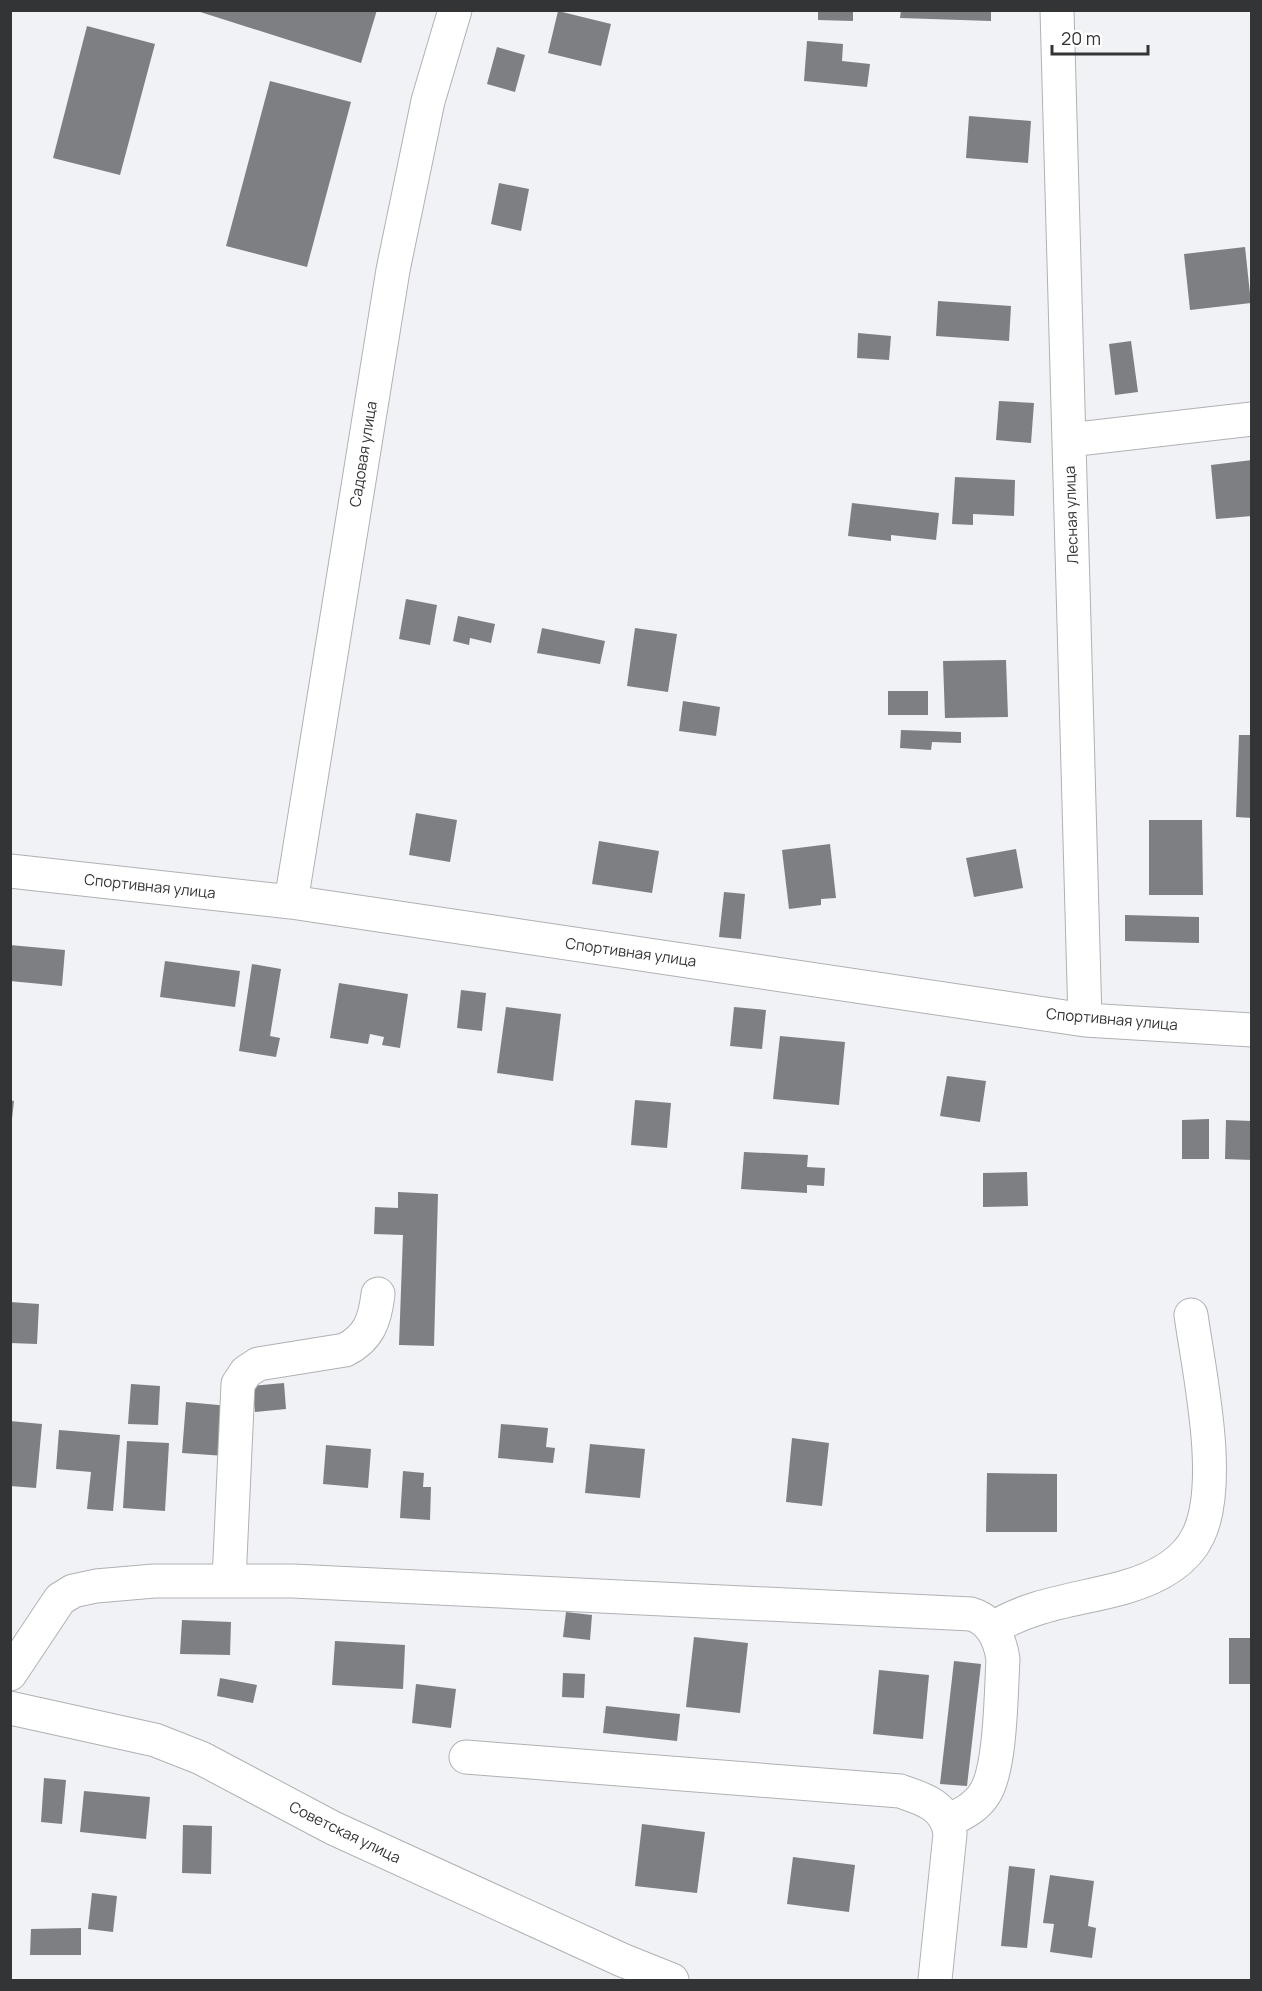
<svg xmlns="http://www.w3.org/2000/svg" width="1262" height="1991" viewBox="0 0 1262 1991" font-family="Manrope,sans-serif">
<rect width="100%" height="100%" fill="#f0f2f5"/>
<path fill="#7e7f82" d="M194 10H377L361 63Z
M818 10H853V21L818 20Z
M901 10H991V21L900 18Z
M558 11 611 24 601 66 548 53Z
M87 26 155 44 120 175 53 158Z
M807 41 843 44 842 61 870 64 867 87 804 81Z
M497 47 525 55 515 92 487 84Z
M270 81 351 102 307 267 226 246Z
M969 116 1031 121 1028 163 966 158Z
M499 183 529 189 521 231 491 224Z
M1245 247 1251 303 1190 310 1184 254Z
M938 301 1011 306 1009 341 936 336Z
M858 333 891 336 889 360 857 358Z
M1131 341 1138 392 1115 395 1109 344Z
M999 401 1034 403 1031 443 996 440Z
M1252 460V516L1216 519 1211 465Z
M955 477 1015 480 1014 516 973 514V525L952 524Z
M852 503 939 513 936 540 891 535V541L848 536Z
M406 599 437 605 430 645 399 639Z
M458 616 495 624 491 643 470 638 469 645 453 641Z
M542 628 605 641 600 664 537 653Z
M635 628 677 634 668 692 627 686Z
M1006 660 1008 717 945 718 943 661Z
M888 691H928V715H888Z
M683 701 720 707 716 736 679 731Z
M901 730 961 732V743L932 742 931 750 900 748Z
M1239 735H1252V818L1236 817Z
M416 813 457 820 450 862 409 855Z
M1149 820H1202L1203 895H1149Z
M599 841 659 851 652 893 592 884Z
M830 844 836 898 821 899V905L789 909 782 850Z
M1016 849 1023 888 974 897 966 858Z
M724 892 745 894 741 939 719 937Z
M1125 915 1199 917V943L1125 941Z
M10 945 65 950 62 986 10 981Z
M165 961 240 971 235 1007 160 997Z
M252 964 281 969 270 1036 280 1038 276 1057 239 1051Z
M339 983 408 994 400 1048 382 1045 384 1037 370 1034 368 1044 330 1038Z
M461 990 486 993 482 1031 457 1028Z
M506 1007 561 1014 553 1081 497 1073Z
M734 1007 766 1010 762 1049 730 1046Z
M780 1036 845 1042 839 1105 773 1099Z
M947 1076 986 1081 980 1122 940 1116Z
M10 1100 14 1101 12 1119H10Z
M635 1100 671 1103 667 1148 631 1145Z
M1209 1119V1159H1182V1120Z
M1226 1120 1252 1121V1160L1225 1159Z
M744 1152 808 1155 807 1167 825 1168 824 1186 807 1185V1193L741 1189Z
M1027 1172 1028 1206 983 1207V1173Z
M398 1192 438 1194 434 1346 399 1345 403 1235 374 1234 375 1207 398 1208Z
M10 1302 39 1304 37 1344 10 1343Z
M284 1383 286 1409 255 1412 252 1386Z
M131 1384 160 1386 158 1425 128 1424Z
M186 1402 229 1406 225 1456 182 1453Z
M10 1421 42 1424 36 1488 10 1486Z
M501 1424 548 1428 546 1447 555 1448 553 1463 498 1458Z
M59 1430 120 1435 113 1511 87 1509 91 1472 56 1469Z
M792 1438 829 1443 822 1506 786 1502Z
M127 1441 169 1443 165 1511 123 1508Z
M590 1444 645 1449 640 1498 585 1493Z
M326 1445 371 1449 368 1488 323 1484Z
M403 1471 424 1473 423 1487H431L430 1520 400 1518Z
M987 1473 1057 1474V1532H986Z
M566 1612 592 1615 590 1640 563 1637Z
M182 1620 231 1622 230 1655 180 1654Z
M694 1637 748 1643 740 1713 686 1707Z
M1229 1638H1252V1684H1229Z
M335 1641 405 1645 403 1689 332 1685Z
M954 1661 981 1664 967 1786 940 1784Z
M879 1670 929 1675 923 1739 873 1734Z
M563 1673 585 1674 584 1698 562 1697Z
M220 1678 257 1685 253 1703 217 1696Z
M416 1684 456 1689 451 1728 412 1723Z
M606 1706 680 1714 677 1741 603 1733Z
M44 1778 66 1780 62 1824 41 1822Z
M84 1791 150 1797 146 1839 80 1832Z
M642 1824 705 1832 697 1893 635 1886Z
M183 1825 212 1826 211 1874 182 1873Z
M793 1857 855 1865 849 1912 787 1904Z
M1009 1866 1035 1869 1027 1948 1001 1946Z
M1050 1875 1094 1881 1088 1926 1096 1928 1092 1958 1050 1952 1054 1924 1043 1923Z
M92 1893 117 1896 113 1932 88 1929Z
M81 1928V1955H30L31 1929Z"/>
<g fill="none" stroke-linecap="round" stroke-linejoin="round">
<defs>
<path id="minor" d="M1057 10 1085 1020
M1069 440 1252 419
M10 871 291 902 1085 1020 1252 1030
M291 902 393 270 428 101 455 10
M229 1581 238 1384 246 1372 258 1364 345 1350C369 1338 375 1320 378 1294
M992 1629C1030 1604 1078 1600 1122 1588 1151 1580 1184 1565 1198 1536 1224 1484 1199 1372 1191 1315
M10 1674 60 1599 73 1591 96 1586 154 1581H293L971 1614C992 1620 1000 1640 1003 1659 1001 1692 1001 1768 985 1793 977 1807 962 1814 948 1821
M10 1708 155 1740 201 1758 333 1828 622 1960 672 1980
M466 1757 900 1791C924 1799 947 1806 950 1834L935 1980"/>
</defs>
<use href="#minor" stroke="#afb1b3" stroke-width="35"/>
<use href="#minor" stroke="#fff" stroke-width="33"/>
</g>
<g text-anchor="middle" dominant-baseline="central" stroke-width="6" stroke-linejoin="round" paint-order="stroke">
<g font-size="15" fill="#333435" stroke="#fff">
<text transform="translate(363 454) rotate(-81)">Садовая улица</text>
<text transform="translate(1071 515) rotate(-92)">Лесная улица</text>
<text transform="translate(150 886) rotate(6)">Спортивная улица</text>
<text transform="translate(631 952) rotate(8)">Спортивная улица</text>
<text transform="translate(1112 1019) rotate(5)">Спортивная улица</text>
<text transform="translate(345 1832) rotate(26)">Советская улица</text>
</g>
</g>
<rect width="1262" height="1991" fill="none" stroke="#333435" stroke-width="24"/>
<path d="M1052 45v9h96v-9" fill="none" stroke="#333435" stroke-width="3"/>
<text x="1061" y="45" font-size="18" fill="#333435" stroke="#ffffff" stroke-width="4.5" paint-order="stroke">20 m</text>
</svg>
